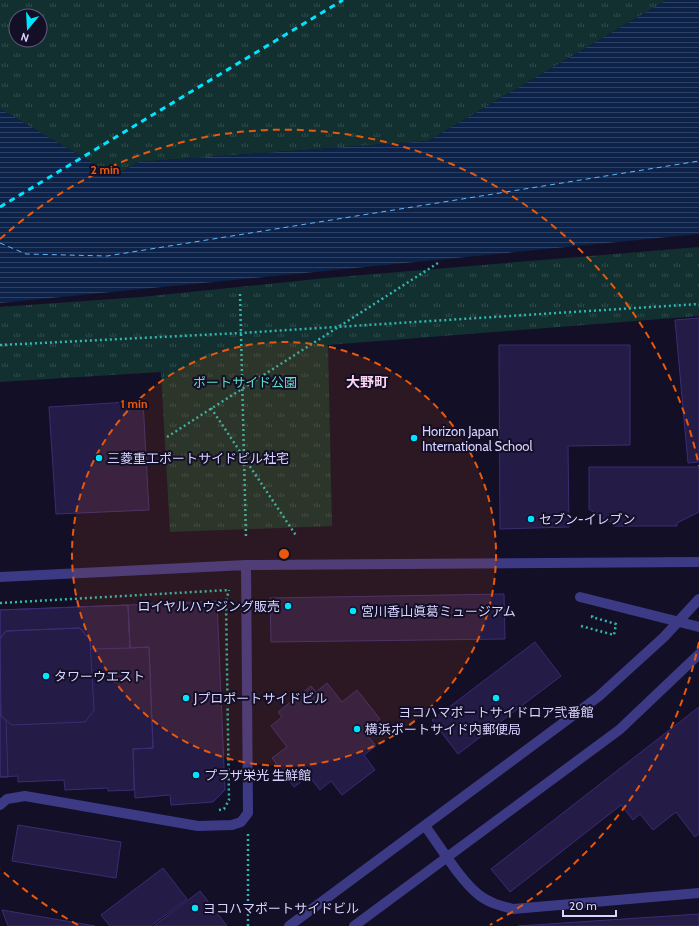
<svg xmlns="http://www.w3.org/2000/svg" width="699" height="926" viewBox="0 0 699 926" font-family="Cabin,'Noto Sans JP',sans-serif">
<defs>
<pattern id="grass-tufts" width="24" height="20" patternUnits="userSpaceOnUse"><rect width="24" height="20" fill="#12302f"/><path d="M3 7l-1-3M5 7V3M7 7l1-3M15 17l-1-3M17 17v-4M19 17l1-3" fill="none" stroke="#344d4e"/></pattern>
<pattern id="water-rules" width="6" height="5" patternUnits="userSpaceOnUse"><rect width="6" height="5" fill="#0c2248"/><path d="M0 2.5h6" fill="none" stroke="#2f4163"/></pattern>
</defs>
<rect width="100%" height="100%" fill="#130f26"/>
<path fill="url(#grass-tufts)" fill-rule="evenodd" d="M0 0H667L428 141 139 162 115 176 0 109ZM16 16H40V40H16Z
M699 247V316L328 345 332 526 170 532 161 372 0 382V307L141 297 326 278Z"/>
<path fill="url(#water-rules)" d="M667 0H699V234L0 303V109L115 176 139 162 428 141Z"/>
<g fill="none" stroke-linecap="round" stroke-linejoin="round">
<path stroke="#62b6ff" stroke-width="1" stroke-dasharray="5 4" stroke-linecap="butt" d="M0 243 26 254 107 256 699 161"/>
</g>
<path fill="#241b47" stroke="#3b2d73" d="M699 318V462L688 463 675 320Z
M499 345H630V445L568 446 569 527 500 529Z
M143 401 149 510 56 514 49 407Z
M589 467H699V512L677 523V526H613V523L600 517 589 509Z
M504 594 505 639 271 642 270 598Z
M217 601 225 790 213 802 171 805 170 795 135 798 133 749 153 748 149 647 130 648 128 605Z
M128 605 130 648 91 649 90 640 80 628 6 631 0 639V610Z
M128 605 130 648 149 647 153 748 133 749 134 790 108 791V788L65 790 64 780 18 782V776L0 777V610Z
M80 628 90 640 94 710 85 722 12 725 1 716 0 639 6 631Z
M535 642 561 676 458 754 432 720Z
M327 683 342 702 357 690 380 719 364 731 376 746 364 755 375 770 342 795 331 781 320 790 309 776 294 787 272 758 287 747 271 726 282 717 278 712 311 686 316 692Z
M0 702 1 716 6 720 8 777H0Z
M699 707V834L695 837 676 812 653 830 640 814 633 820 621 805 510 892 491 869Z
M18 825 121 842 116 878 12 861Z
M163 868 187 899 151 926H110L101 915Z
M200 891 227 926H154Z
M2 910 95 926H8Z
M699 914V926H518Z"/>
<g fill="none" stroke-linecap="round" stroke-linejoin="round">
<path stroke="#2fb8b0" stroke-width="2.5" stroke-dasharray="2 3" stroke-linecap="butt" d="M240 294 246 538
M0 345 241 333 699 304
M211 408 297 537
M167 437 438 263
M0 603 229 590
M217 605H227
M581 626 614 635 616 624 592 617 593 614
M219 810 224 809 229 800 226 601 229 590
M248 834V926"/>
<path stroke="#3d3a85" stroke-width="10" d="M0 577 246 565 699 562
M0 805 7 799 25 796 198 826 232 825 241 822 248 813 246 565
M425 826C440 846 460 880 479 895 489 903 501 906 513 909L699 893
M289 926 598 697 664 637 699 599
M354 926 619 730 699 654"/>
<path stroke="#00e5ff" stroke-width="3" stroke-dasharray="6 5" stroke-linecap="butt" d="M0 207 343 0"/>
<path stroke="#3d3a85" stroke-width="10" d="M580 597 699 627"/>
</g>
<circle cx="284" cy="554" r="212" fill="#e8590c" fill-opacity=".12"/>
<g fill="none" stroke="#e8590c" stroke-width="2" stroke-dasharray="7 5">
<circle cx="284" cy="554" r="212"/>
<path d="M699 642A424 424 0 0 1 490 925M78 925A424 424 0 0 1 0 869M0 239A424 424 0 0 1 699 466"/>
</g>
<g fill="#00e5ff" stroke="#130f26" stroke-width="1.5">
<circle cx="414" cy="438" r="4"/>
<circle cx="99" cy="458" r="4"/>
<circle cx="531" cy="519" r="4"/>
<circle cx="288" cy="606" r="4"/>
<circle cx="353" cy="611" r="4"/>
<circle cx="46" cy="676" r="4"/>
<circle cx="186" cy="698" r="4"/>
<circle cx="496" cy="698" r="4"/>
<circle cx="357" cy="729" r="4"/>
<circle cx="196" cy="775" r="4"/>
<circle cx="195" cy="908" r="4"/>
</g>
<g text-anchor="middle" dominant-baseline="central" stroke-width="4" stroke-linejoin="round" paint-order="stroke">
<g font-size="13" fill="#5fe0c0" stroke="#130f26">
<text x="245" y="382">ポートサイド公園</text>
</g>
<g font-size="13" fill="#d9d4ff" stroke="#130f26" text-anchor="start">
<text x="422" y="431">Horizon Japan<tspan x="422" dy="15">International School</tspan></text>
<text x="107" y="458">三菱重工ポートサイドビル社宅</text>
<text x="539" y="519">セブン-イレブン</text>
<text x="280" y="606" text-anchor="end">ロイヤルハウジング販売</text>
<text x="361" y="611">宮川香山眞葛ミュージアム</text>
<text x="54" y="676">タワーウエスト</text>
<text x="194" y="698">Jプロポートサイドビル</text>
<text x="496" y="712" text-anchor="middle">ヨコハマポートサイドロア弐番館</text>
<text x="365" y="729">横浜ポートサイド内郵便局</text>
<text x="204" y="775">プラザ栄光 生鮮館</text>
<text x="203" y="908">ヨコハマポートサイドビル</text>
</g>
<g font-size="14" font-weight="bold" fill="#ffd6f0" stroke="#130f26">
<text x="367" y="382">大野町</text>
</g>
</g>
<circle cx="284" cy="554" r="6" fill="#e8590c" stroke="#130f26" stroke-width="2"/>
<g font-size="12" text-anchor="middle" font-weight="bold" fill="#e8590c" stroke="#130f26" stroke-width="4" stroke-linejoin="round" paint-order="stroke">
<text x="105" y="174">2 min</text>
<text x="134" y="408">1 min</text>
</g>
<g transform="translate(28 28) rotate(198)"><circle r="19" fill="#130f26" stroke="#625e7d"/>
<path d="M0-3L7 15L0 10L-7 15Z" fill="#00e5ff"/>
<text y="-6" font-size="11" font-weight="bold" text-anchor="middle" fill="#d9d4ff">N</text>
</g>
<path d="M563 910v6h53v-6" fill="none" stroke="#d9d4ff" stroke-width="2"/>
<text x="569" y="910" font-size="12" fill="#d9d4ff" stroke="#130f26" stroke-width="3" paint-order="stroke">20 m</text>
</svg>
